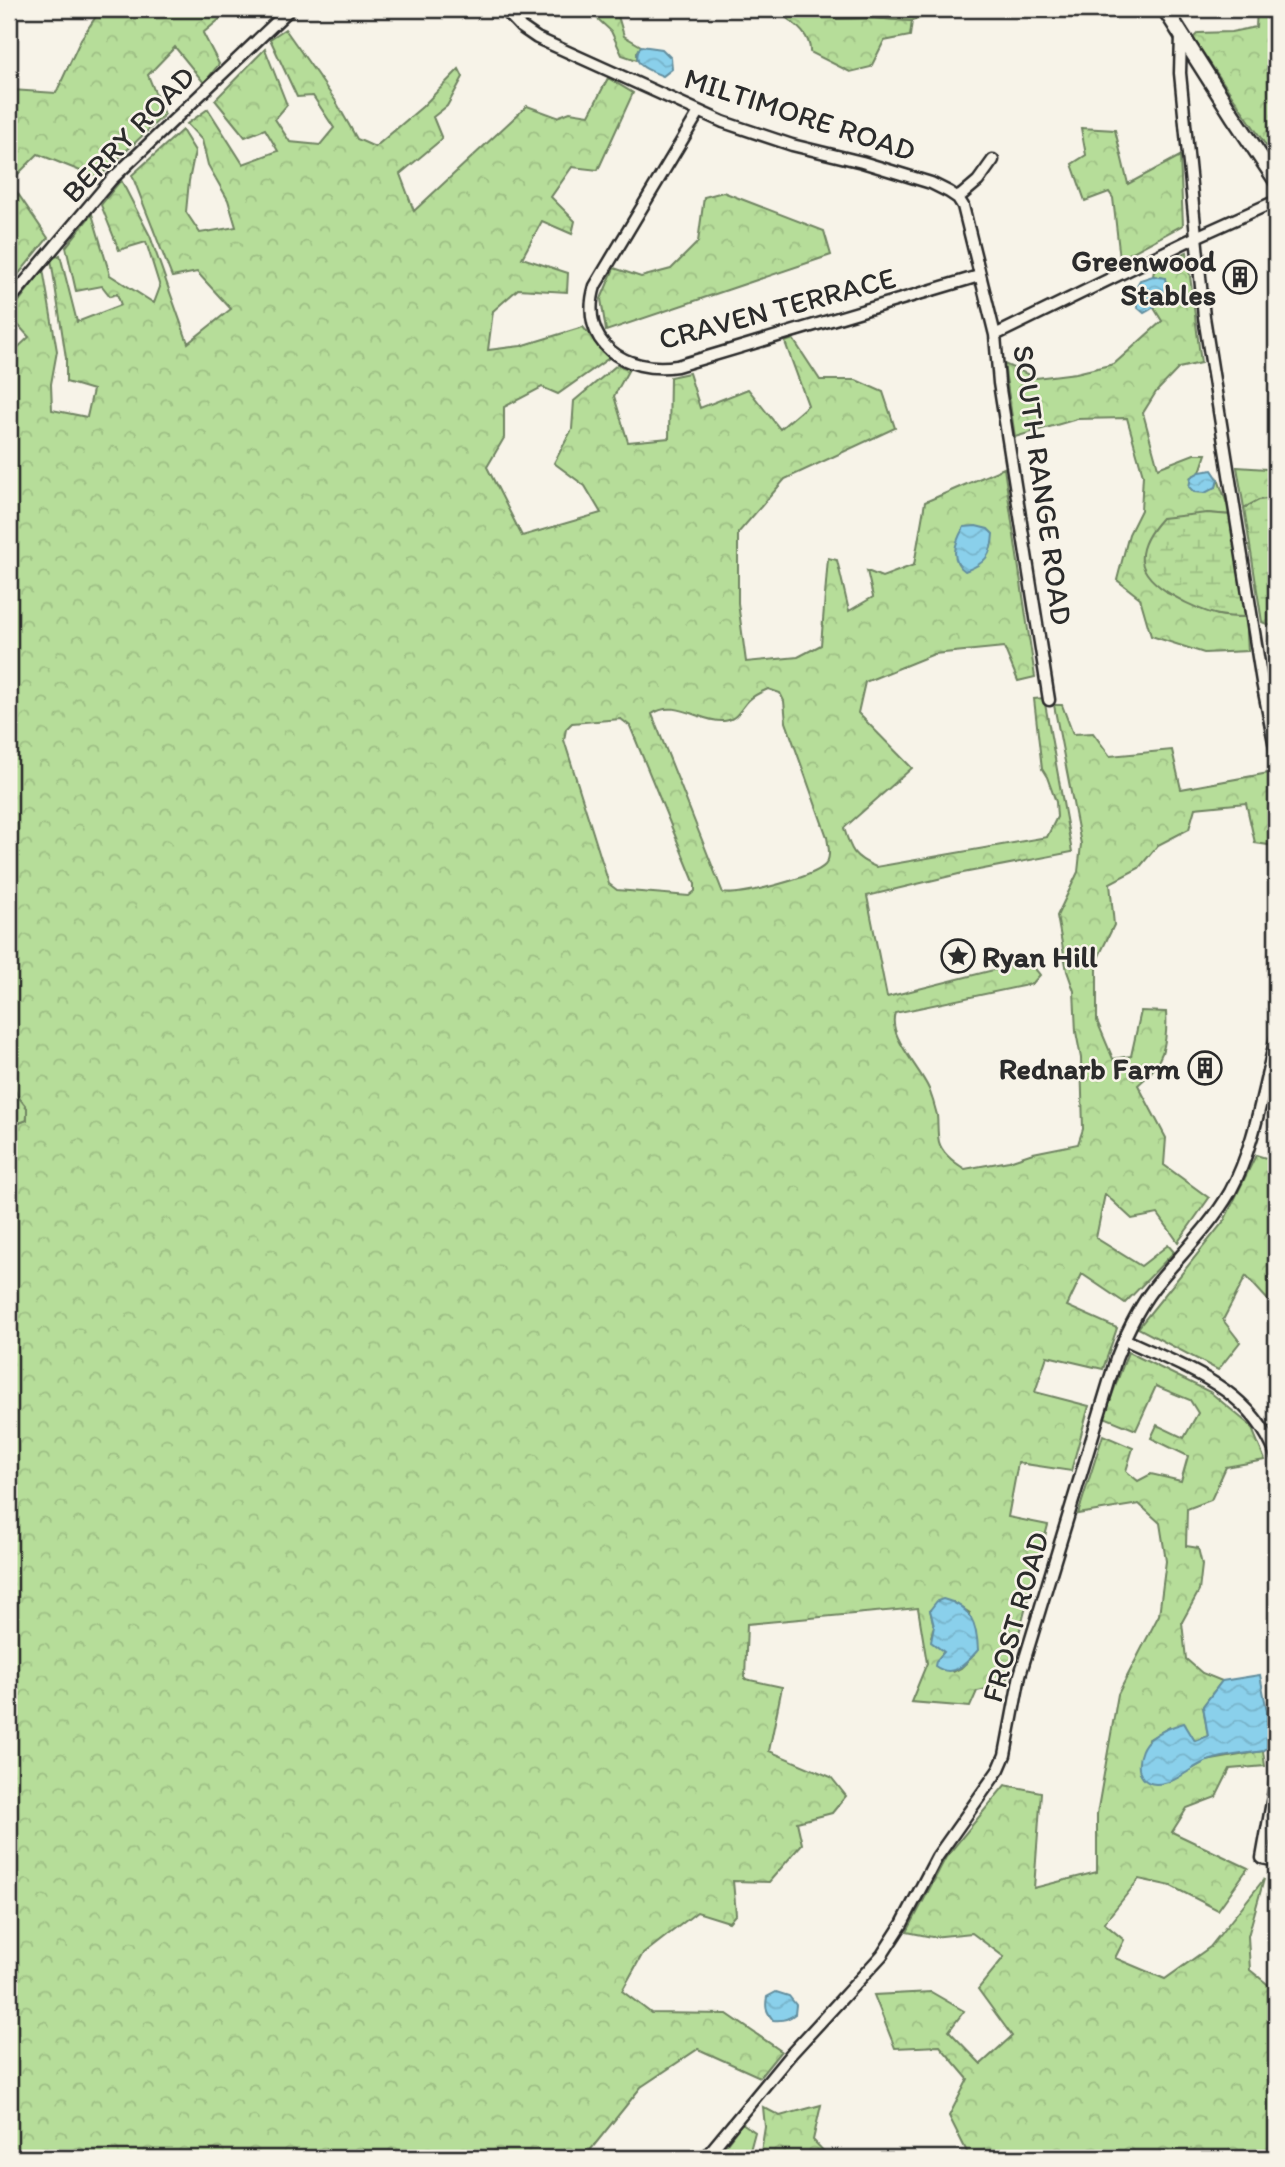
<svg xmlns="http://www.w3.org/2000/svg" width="1285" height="2167" viewBox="0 0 1285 2167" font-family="Itim,sans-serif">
<defs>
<pattern id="forest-crowns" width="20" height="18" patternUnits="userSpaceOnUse" patternTransform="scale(1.75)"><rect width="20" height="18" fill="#b6dd99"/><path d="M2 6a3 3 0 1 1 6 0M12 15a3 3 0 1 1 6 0" fill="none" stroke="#9dbe84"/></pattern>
<pattern id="wetland-marsh" width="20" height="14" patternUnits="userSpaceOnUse" patternTransform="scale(1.75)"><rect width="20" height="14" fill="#b6dd99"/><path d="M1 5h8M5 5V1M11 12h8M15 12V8" fill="none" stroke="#9dbe84"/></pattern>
<pattern id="water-waves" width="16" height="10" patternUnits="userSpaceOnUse" patternTransform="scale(1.75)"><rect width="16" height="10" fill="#8ad0eb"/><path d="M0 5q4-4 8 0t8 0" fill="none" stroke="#77b3ca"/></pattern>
</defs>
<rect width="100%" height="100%" fill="#f7f3e8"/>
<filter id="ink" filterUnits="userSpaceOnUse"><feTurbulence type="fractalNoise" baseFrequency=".0143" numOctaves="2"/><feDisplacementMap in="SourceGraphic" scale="14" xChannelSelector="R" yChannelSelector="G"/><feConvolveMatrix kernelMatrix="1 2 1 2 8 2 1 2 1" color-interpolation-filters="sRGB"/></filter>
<g filter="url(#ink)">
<path fill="url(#forest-crowns)" stroke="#708462" stroke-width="2" fill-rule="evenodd" d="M101 9H216L221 18 203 33 219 64 204 83 175 47 148 75 164 115 98 178 38 154 10 182 48 238 9 286V263L14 242 9 234V92L12 90 56 93 81 39Z
M587 9H616L624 36 641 46 637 53V60L622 55 611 31Z
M775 9H815L837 19 871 18 912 21 910 36 884 41 871 67 850 72 810 52C811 32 789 21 775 9Z
M1257 9H1276V114L1272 115 1276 140 1267 147 1193 38 1198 33 1231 32 1256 27Z
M285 29 335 100 357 139 375 147 422 107 459 69 463 77 447 106 433 117 442 139 400 174 414 211 527 106 557 117 570 112 589 115 608 78 633 93 598 170 572 167 551 197 575 221 572 234 542 221 522 258 568 273 567 292 518 289 493 311 488 350 521 346 583 327 609 358 558 394 542 387 504 407V438L487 467 522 536 601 513 585 486 554 463 572 429 574 401 617 365 629 369 614 396 628 442 669 438 670 377 689 373 700 408 748 389 780 429 808 405 785 342 793 339 820 380H856L883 392 895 428 785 479 738 533V603L746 662 798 657 821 645 828 558 837 560 849 611 873 597 867 571 882 577 914 565 925 502 1004 468 1035 677 1018 681 1004 647 934 654 865 682 858 713 912 768 844 828C851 851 853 857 876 867L1047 837 1057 817 1056 802 1047 777 1042 769 1034 699 1044 698 1072 852 963 873 867 896 887 997 1029 961 1040 975 1032 984 895 1013C887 1036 919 1066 929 1089 932 1097 935 1107 937 1115 938 1124 937 1134 939 1142 942 1153 955 1163 965 1169L1009 1161 1033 1153 1078 1144 1083 1129 1081 1058 1076 1032 1074 991 1067 971 1057 916 1078 872 1081 844 1054 705H1062L1073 734 1093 733 1110 756 1172 750 1181 789 1269 773 1276 804V846L1255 843 1246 803 1195 808 1189 829 1158 845 1139 868 1110 883 1114 925 1097 960V1021L1113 1059 1131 1056 1141 1011 1166 1012C1168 1043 1163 1065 1138 1085L1166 1138 1164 1165 1209 1198 1178 1242 1158 1214 1132 1219 1105 1194 1096 1238 1141 1266 1168 1245 1174 1252 1125 1303 1082 1274 1067 1306 1117 1328 1103 1369 1047 1356 1035 1392 1089 1406 1071 1471 1018 1463 1008 1517 1048 1525 1005 1685 977 1691 970 1707 911 1702 927 1663 918 1608 747 1624 745 1679 782 1687 769 1751 831 1777 846 1796 832 1813 797 1822 802 1844 769 1882 733 1881 736 1914 729 1922 697 1912 642 1955 622 1991 651 2013 727 2014 781 2051 760 2077 698 2049 641 2087 584 2158H481L463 2153 424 2158H9V1127L26 1120 27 1108 17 1095 9 1077V356L29 337 9 315 43 269 57 351 51 384 52 410 87 417 93 390 66 382V358L51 259 60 255 77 322 121 305 117 294 110 296 102 286 76 291 66 247 92 214 110 275 154 303 160 287 146 242 119 250 101 205 121 180 150 236 188 343 231 309 197 272 172 277 132 175 182 130 195 151 189 181 186 212 200 233 236 227 228 200 208 165 202 140 187 124 208 109 243 164 278 151 265 129 245 137 215 100 265 49 287 105 275 119 290 142 320 145 334 128 313 96 297 97 270 39ZM768 689 780 693 784 701 786 722 827 837C828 846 832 857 825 865 814 877 739 897 723 893L652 714C675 698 701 723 724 721 737 720 740 709 749 700 754 695 761 692 768 689ZM621 719 630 726 695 884V891L689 896 617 890 609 884 564 740 566 729 572 723ZM953 1602 970 1613 974 1655 961 1668 953 1672 939 1658 944 1652 931 1637 934 1626 930 1610Z
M1081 128 1115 130 1128 184 1180 156 1183 225 1120 259 1113 198 1109 192 1085 201 1072 164 1086 155Z
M723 192 824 231 831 255 606 331 601 299 614 268 641 277 671 269 698 242 704 197Z
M1187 252 1201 363 1179 368 1156 392 1143 413 1158 468 1194 454H1206L1200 472 1191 477 1216 487 1218 479 1231 515 1207 513 1167 593 1218 615 1246 617 1248 651 1204 653 1151 636 1140 598 1117 580 1129 534 1141 510 1143 475 1127 418 1077 419 1015 437 1004 364 1036 378 1076 373 1114 364 1162 321 1154 308 1165 293V278L1153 276 1155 265Z
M1237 467 1267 469 1276 473V498L1259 500 1244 508Z
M1256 1155 1276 1161V1309L1246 1276 1223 1320 1240 1342 1218 1370 1138 1328 1224 1221Z
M1128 1352 1210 1392 1251 1426 1265 1460 1226 1467 1211 1500 1187 1509 1186 1546 1198 1548 1202 1565 1199 1591 1182 1622 1186 1659 1202 1673 1222 1681 1203 1706 1208 1736 1195 1741 1170 1727 1148 1740 1169 1782 1206 1761 1263 1751 1265 1766 1230 1769 1216 1797 1187 1808 1172 1832 1248 1868 1218 1910 1171 1886 1139 1879 1104 1923 1124 1940 1115 1958 1165 1979 1210 1947 1264 1879 1248 1936 1250 1970 1276 1991V2158H970L949 2116 968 2079 940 2046 895 2048 874 1995 931 1992 964 2011 949 2031 981 2064 1012 2036 978 1989 1004 1957 972 1933 932 1937 907 1932 946 1857 1005 1785 1041 1792 1034 1888 1097 1872V1814L1118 1694 1159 1615 1166 1561 1160 1523 1139 1504 1078 1514 1103 1435 1133 1448 1126 1471 1138 1481 1151 1474 1181 1481 1188 1456 1151 1438 1157 1425 1184 1438 1198 1413 1190 1400 1156 1386 1136 1430 1104 1417Z
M821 2105 813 2140 830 2158H760L765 2127 763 2107 780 2116Z
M742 2123 755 2132 748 2158H716Z"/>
<path fill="url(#wetland-marsh)" stroke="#708462" stroke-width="2" d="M815 9H946L912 21 871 18 837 19Z
M1276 498V626L1269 625 1262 622 1244 508 1259 500Z
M1207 513 1231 515 1246 617C1237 617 1228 617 1219 615 1198 611 1144 586 1142 561 1140 545 1152 529 1162 518Z
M9 1077 17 1095 27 1108V1120L9 1127Z"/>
<path fill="url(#water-waves)" stroke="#648e9e" stroke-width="2" d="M641 46 662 49 671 58 672 69 663 76C648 70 629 65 641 46Z
M1153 276 1165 278C1169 294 1157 307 1144 313L1137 307 1134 291 1140 280Z
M1212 470 1218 479 1216 487 1205 493 1194 492 1189 487 1191 477 1200 472Z
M976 526 988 529 993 534C992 555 985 564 965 571 949 560 955 542 964 527Z
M943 1599C971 1606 977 1624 978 1650 966 1664 953 1679 935 1666L936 1661 944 1652 931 1642 934 1626 930 1610 937 1601Z
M1260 1675 1267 1711V1748L1263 1751C1245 1754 1222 1755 1205 1762 1188 1769 1176 1784 1156 1784 1132 1783 1136 1750 1150 1739 1160 1731 1173 1726 1184 1723L1195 1741 1208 1736 1203 1706 1222 1681Z
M776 1992 789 1996 796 2005 795 2014C788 2020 781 2021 773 2020 766 2011 765 2007 767 1997Z"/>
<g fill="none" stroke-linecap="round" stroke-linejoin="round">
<defs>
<path id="street" d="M504 9 521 27 537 38 723 122 792 145 862 162 931 183 949 192 958 198 963 206 995 335
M1181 34 1180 73 1204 317 1262 682 1276 752
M699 112 595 286C578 343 625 374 677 366L979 276
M958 198 978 181 993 160
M9 301 111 180 290 9
M1049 700 999 383 995 335 1196 237 1276 201
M1124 1339C1185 1368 1250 1387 1276 1455
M1276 1779 1262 1858 1276 1861
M705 2158 791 2054 882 1955 902 1924 937 1857 999 1769 1005 1755 1020 1675 1116 1359C1127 1331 1140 1303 1160 1280 1184 1251 1211 1225 1230 1192 1255 1146 1263 1088 1276 1038"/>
<path id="primary" d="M1165 9 1233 116 1276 180"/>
</defs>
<use href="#street" stroke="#2b2b2b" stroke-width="15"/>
<use href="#primary" stroke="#2b2b2b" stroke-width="19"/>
<use href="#street" stroke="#f7f3e8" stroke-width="10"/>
<use href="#primary" stroke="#f7f3e8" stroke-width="14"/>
</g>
</g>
<defs>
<symbol id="building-ring" viewBox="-11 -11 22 22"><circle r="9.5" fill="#f7f3e8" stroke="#2b2b2b" stroke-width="1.5"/><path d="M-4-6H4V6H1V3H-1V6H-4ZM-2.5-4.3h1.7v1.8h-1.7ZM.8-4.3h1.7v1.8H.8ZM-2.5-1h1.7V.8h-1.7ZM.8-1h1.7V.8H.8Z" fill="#2b2b2b"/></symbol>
<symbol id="sight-ring" viewBox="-11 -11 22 22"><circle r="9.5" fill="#f7f3e8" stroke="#2b2b2b" stroke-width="1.5"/><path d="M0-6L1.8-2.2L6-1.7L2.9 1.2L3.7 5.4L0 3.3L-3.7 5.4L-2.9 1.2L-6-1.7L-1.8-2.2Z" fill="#2b2b2b"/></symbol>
</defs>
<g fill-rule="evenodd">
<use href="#building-ring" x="1221" y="258" width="38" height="38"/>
<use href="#sight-ring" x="939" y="937" width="38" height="38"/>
<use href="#building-ring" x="1186" y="1049" width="38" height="38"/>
</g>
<g text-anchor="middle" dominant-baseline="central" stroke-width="5" stroke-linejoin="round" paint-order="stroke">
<g font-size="30" fill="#2b2b2b" stroke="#f7f3e8">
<text transform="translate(800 114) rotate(18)">MILTIMORE ROAD</text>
<text transform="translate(128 134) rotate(-46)">BERRY ROAD</text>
<text transform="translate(777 308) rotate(-15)">CRAVEN TERRACE</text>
<text transform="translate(1043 485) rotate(82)">SOUTH RANGE ROAD</text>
<text transform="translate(1015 1617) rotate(-74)">FROST ROAD</text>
</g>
<g font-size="30" font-weight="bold" fill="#2b2b2b" stroke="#f7f3e8" text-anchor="end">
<text x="1216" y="260">Greenwood<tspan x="1216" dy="34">Stables</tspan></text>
<text x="982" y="956" text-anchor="start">Ryan Hill</text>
<text x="1180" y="1068">Rednarb Farm</text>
</g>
</g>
<rect width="1285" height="2167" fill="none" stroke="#f7f3e8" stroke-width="35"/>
<rect x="18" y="18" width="1250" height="2132" fill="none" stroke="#2b2b2b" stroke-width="2.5" filter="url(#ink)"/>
</svg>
